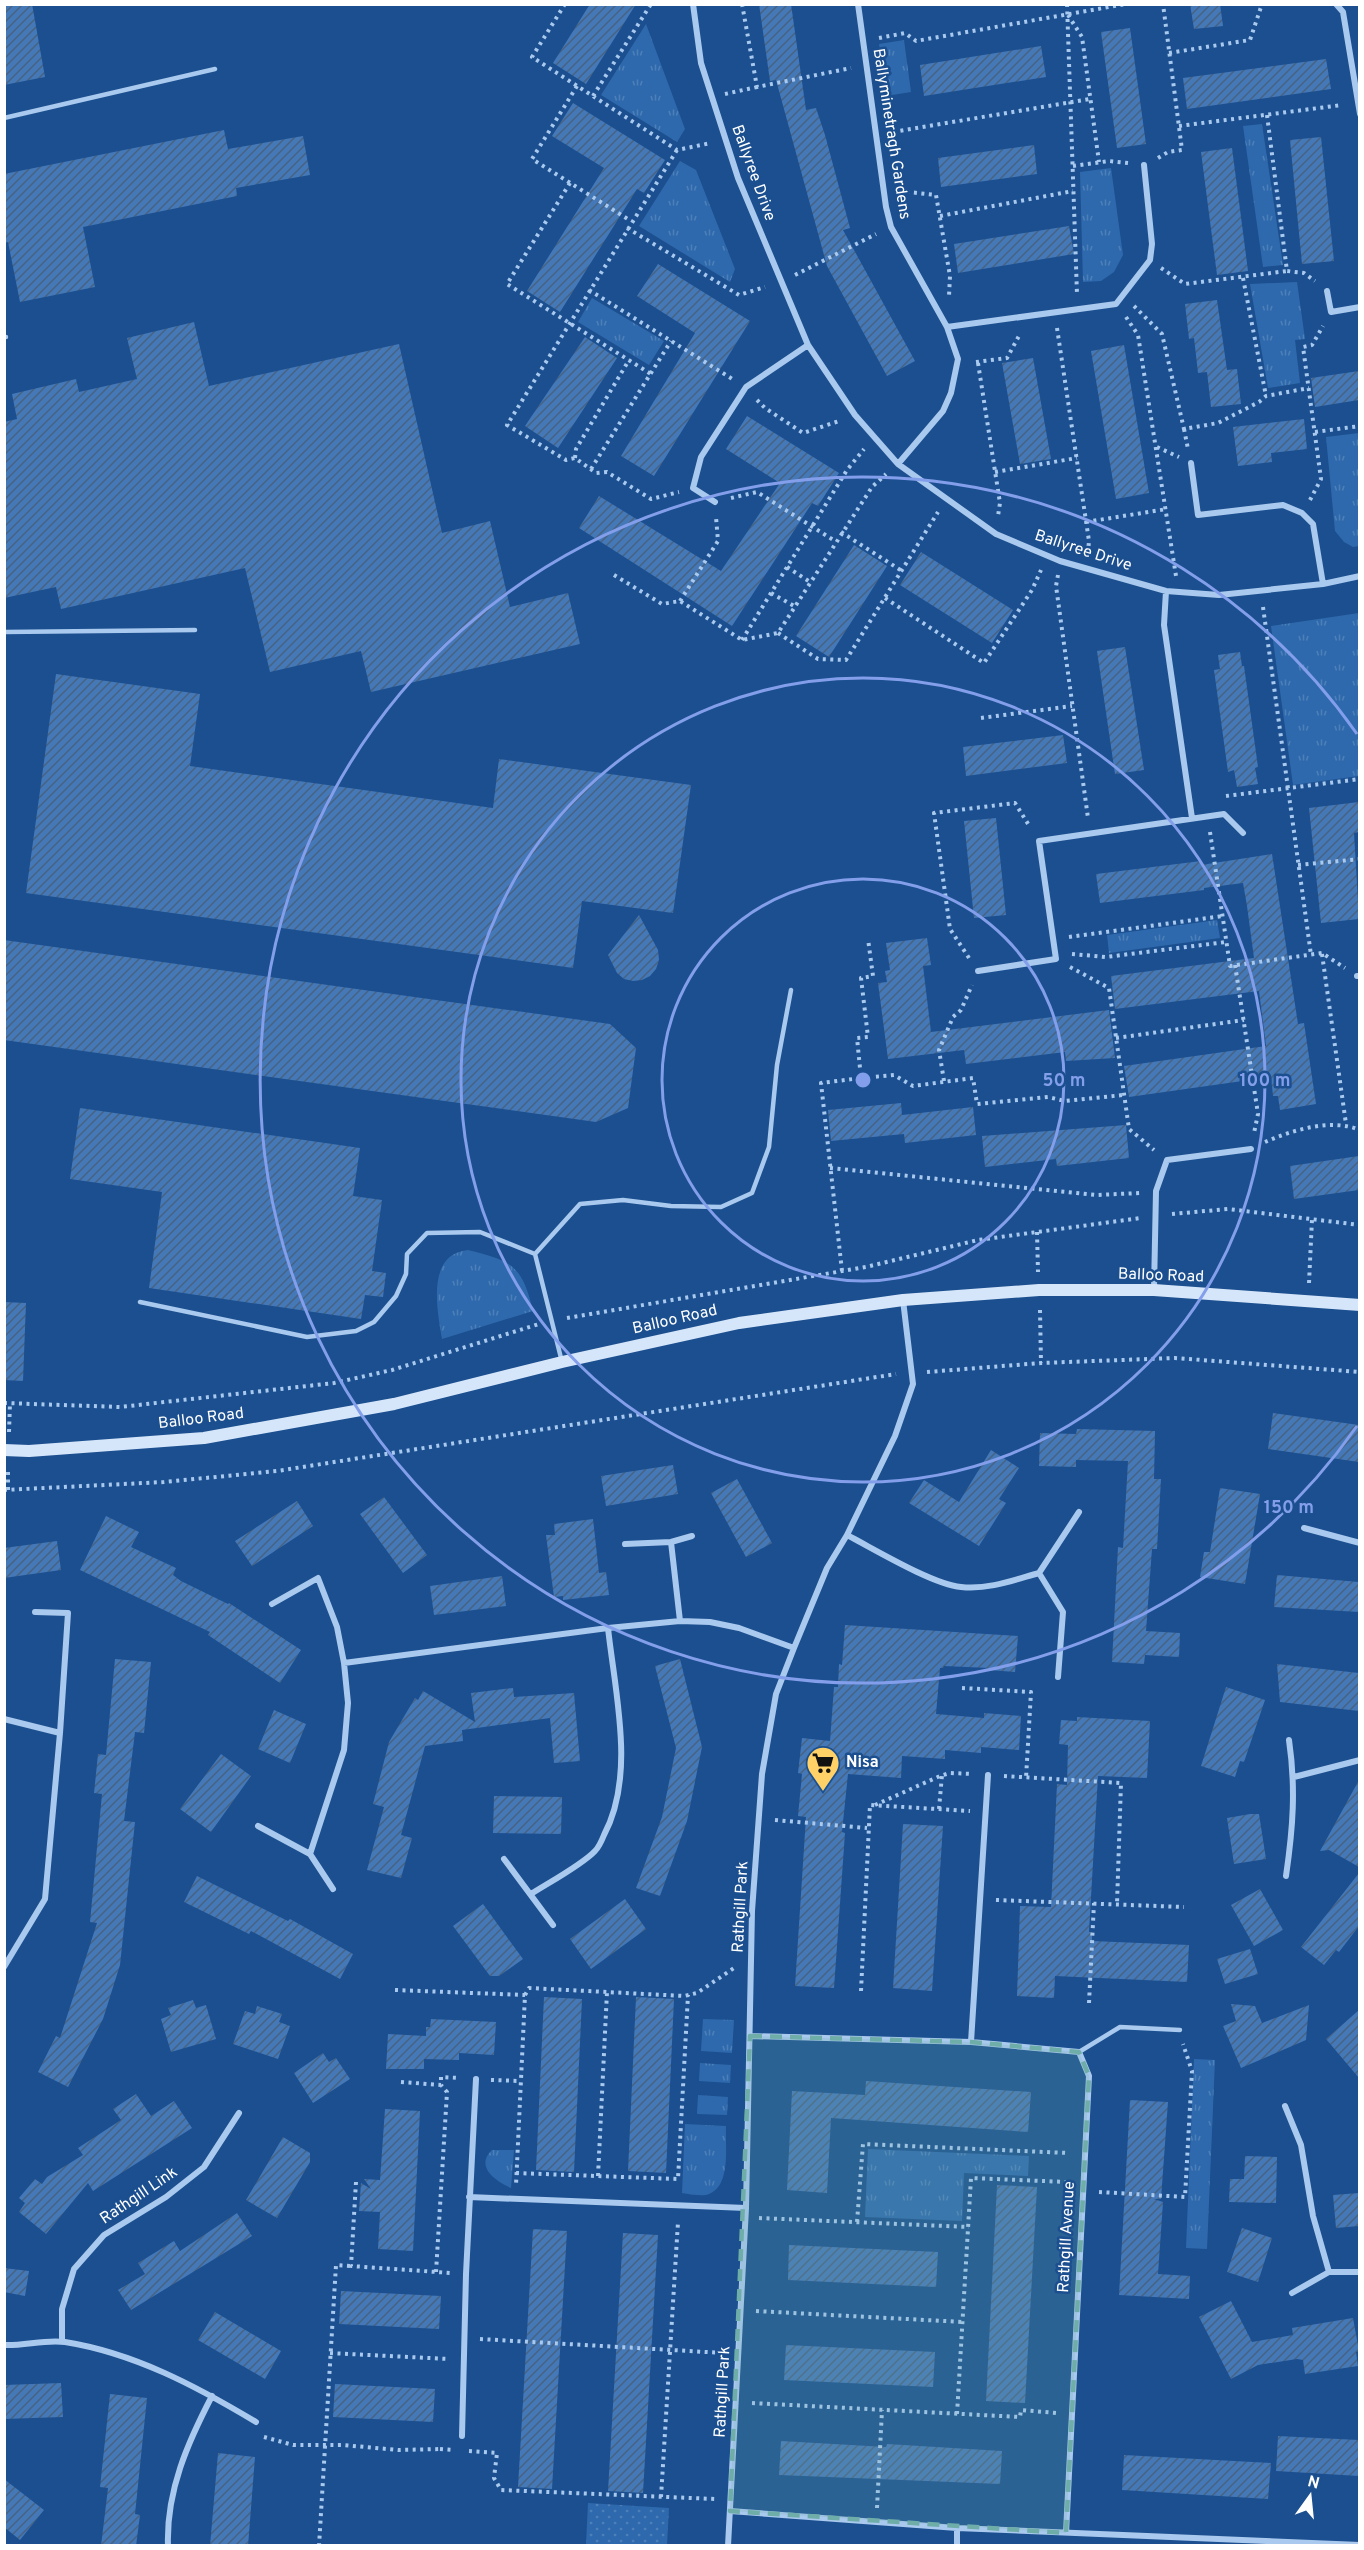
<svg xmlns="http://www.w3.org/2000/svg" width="1364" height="2550" viewBox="0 0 1364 2550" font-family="Overpass,sans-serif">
<defs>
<pattern id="grass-tufts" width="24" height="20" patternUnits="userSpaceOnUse" patternTransform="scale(1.5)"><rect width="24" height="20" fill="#2e69ad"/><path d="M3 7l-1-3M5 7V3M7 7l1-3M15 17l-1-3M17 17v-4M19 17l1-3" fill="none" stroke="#4d80b9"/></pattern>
<pattern id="park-dots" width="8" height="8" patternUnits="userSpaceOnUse" patternTransform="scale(1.5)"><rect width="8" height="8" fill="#2e69ad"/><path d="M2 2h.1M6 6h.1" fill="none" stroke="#4d80b9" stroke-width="1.8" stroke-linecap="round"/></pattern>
<pattern id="building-hatch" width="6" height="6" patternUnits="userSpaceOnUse" patternTransform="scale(1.5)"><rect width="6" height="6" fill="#4478b7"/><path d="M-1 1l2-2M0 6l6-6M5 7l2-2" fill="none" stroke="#486282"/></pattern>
</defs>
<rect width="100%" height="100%" fill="#1b4f8f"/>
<path fill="url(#grass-tufts)" d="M646 24 685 129 677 142 601 95Z
M904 40 911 92 886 96 879 44Z
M1262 124 1283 265 1263 267 1243 126Z
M680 161 696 170 735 269 730 282 639 226Z
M1111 168 1123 255 1114 272 1101 281 1083 282 1080 172Z
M1297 282 1305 339 1295 340 1300 383 1268 388 1250 284Z
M592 298 664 341 649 365 578 322Z
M1359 433V546L1353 547 1344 542 1335 531 1326 437Z
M1359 613V776L1293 785 1271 626Z
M1217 920 1220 938 1109 953 1107 935Z
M468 1250C512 1261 522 1265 533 1311L442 1339C437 1309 426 1254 468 1250Z
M703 2019 734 2020 732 2053 701 2051Z
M1194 2059 1215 2060 1207 2249 1186 2248Z
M700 2063 731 2065 730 2083 699 2081Z
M698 2095 728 2097 727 2115 697 2114Z
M685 2124 726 2126C725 2146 732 2189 706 2195 699 2196 689 2194 682 2193Z
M868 2149 1029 2156 1028 2176 964 2173 962 2221 865 2217Z
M492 2150H514L511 2188C497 2182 474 2167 492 2150Z"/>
<path fill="url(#park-dots)" d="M588 2503 669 2508 667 2545H586Z"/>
<path fill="url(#building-hatch)" d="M4 4H32L45 77 4 85Z
M590 4H636L586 84 553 63Z
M759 4H791L806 110 816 108 825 135 850 228 843 230 915 361 887 376 827 266 776 80 770 81Z
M1190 4H1220L1223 26 1194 29Z
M1130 28 1146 144 1117 148 1101 32Z
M1041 46 1046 77 924 96 920 65Z
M1326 59 1331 89 1187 109 1183 78Z
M573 103 665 160 644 193 637 189 560 312 527 291 604 168 552 136Z
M224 130 228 149 303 136 310 175 236 188 237 196 83 227 95 287 20 302 8 242 4 243V174Z
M1321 137 1334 261 1302 264 1290 140Z
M1034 145 1037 174 941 187 938 158Z
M1232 148 1248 271 1217 275 1201 152Z
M1069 226 1074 254 958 273 954 244Z
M658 264 750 321 654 476 621 456 695 333 637 296Z
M1217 300 1227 370 1237 369 1241 404 1211 407 1207 372 1198 373 1194 338 1189 339 1185 304Z
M194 322 209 386 399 344 442 533 490 521 510 607 568 593 580 644 371 692 361 651 270 672 245 568 61 609 56 587 4 598V422L17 419 12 394 76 379 79 392 137 379 127 338Z
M585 337 617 358 558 448 525 426Z
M1124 345 1149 493 1116 499 1091 351Z
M1033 358 1051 459 1020 464 1002 363Z
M1359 371V400L1315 407 1311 378Z
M747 416 839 473 818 506 812 503 732 626 579 528 599 496 721 571 780 483 726 449Z
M1304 419 1307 449 1271 453 1272 462 1238 466 1233 427Z
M854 545 887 566 829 657 796 636Z
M921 552 1013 610 992 643 900 585Z
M1125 647 1144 770 1115 774 1097 651Z
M1240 652 1242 666H1244L1258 767 1255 768 1258 784 1237 787 1234 770 1228 772 1214 670 1220 669 1218 655Z
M56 674 200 694 190 766 493 808 499 759 691 785 673 913 582 901 573 968 26 893Z
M1063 735 1067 763 966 776 963 747Z
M1359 802V832L1354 833 1359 919 1321 923 1309 808Z
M996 818 1006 915 974 918 964 821Z
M1272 854 1298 1024 1304 1023 1316 1104 1280 1110 1278 1096H1273L1271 1077 1129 1097 1124 1066 1266 1046 1259 991 1115 1009 1111 976 1254 958 1247 906 1243 883 1204 888V890L1100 903 1096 874 1201 861V865Z
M639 915 658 950 659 960 656 969 650 976 642 980 633 981 624 979 617 973 608 955Z
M927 938 931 965 923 966 931 1032 1109 1010 1115 1058 1066 1061 1065 1052 966 1064 964 1050 888 1059 878 983 887 982 885 971 890 970 886 943Z
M4 940 610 1024 636 1048 628 1108 596 1122 4 1040Z
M901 1103 902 1115 973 1107 976 1135 905 1143 904 1134 831 1141 828 1110Z
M80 1108 360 1148 353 1196 382 1200 372 1271 386 1273 383 1297 365 1295 361 1319 149 1288 162 1192 70 1179Z
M1126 1125 1129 1158 1057 1166 1056 1159 985 1167 982 1136Z
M1359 1156V1190L1294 1199 1290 1166Z
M4 1302 26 1303 23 1381 4 1380Z
M1273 1413 1359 1425V1462L1268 1449Z
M1077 1429 1155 1431 1154 1479H1161L1157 1549H1152L1146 1631 1180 1633 1179 1657 1145 1655 1144 1664 1112 1662 1118 1547 1123 1548 1128 1461 1076 1460V1467L1039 1466 1040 1433 1076 1434Z
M991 1450 1019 1468 999 1499 1006 1503 979 1546 909 1503 924 1480 959 1502Z
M673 1465 678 1494 606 1506 601 1476Z
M737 1479 772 1543 746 1557 711 1493Z
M1220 1488 1260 1494 1245 1584 1200 1577 1204 1552H1210Z
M384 1497 427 1555 403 1573 360 1514Z
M297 1501 313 1526 252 1566 235 1541Z
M106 1516 139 1532 131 1547 176 1568 173 1575 181 1581 228 1604 229 1603 301 1650 280 1683 208 1635 210 1632 80 1570Z
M593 1519 599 1573 606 1572 609 1595 563 1600V1596L554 1597 546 1535H555L554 1524Z
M57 1541 61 1570 4 1578V1548Z
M1277 1575 1359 1582V1612L1274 1607Z
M502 1576 506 1606 434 1615 430 1586Z
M845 1625 1018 1636 1015 1672 989 1670V1668L944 1666 943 1668H940L936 1714 984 1718V1713L1021 1716 1019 1750 981 1747V1753L945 1750V1759L902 1756 901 1778 848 1774 842 1832 845 1833 834 1988 795 1986 806 1817 798 1816 802 1774 798 1773 802 1738 830 1741 834 1687H838L839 1664 842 1665Z
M115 1659 151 1662 144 1733 135 1732 124 1821 135 1822 120 1965 103 2019 68 2087 38 2072 56 2036 60 2038 97 1923 90 1922 102 1794 94 1793 98 1754 106 1755Z
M680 1659 702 1747 687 1821 660 1896 636 1888 662 1817 676 1748 655 1666Z
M1277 1664 1359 1673V1711L1280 1702Z
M1226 1687 1265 1700 1244 1762 1240 1761 1235 1777 1201 1766Z
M513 1688 514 1697 574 1693 580 1761 554 1763 550 1718 462 1730 463 1741 425 1746 401 1835 412 1838 401 1878 367 1870 384 1807 373 1804 389 1742 415 1698 418 1700 423 1691 475 1722 471 1693Z
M274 1710 306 1724 290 1763 258 1749Z
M1077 1717 1150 1721 1147 1778 1098 1776 1089 1932H1092V1941L1189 1945 1187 1982 1055 1976 1054 1998 1017 1996 1020 1906 1051 1907 1057 1784 1067 1785 1068 1745 1059 1744 1061 1720 1077 1721Z
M221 1754 251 1776 211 1832 180 1809Z
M1359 1780V1867L1329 1850 1320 1851Z
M494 1796 562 1797 561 1834 493 1833Z
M1250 1814H1259L1266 1859 1234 1864 1227 1818Z
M903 1824 943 1826 932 1991 893 1988Z
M1359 1873V1926L1339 1952 1336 1950 1324 1965 1301 1947Z
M197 1876 288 1921 290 1919 353 1954 340 1979 251 1931 249 1934 184 1902Z
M1260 1889 1283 1930 1254 1946 1231 1905Z
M625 1899 646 1929 591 1969 570 1939Z
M483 1904 523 1959 499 1976H490L453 1926Z
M1250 1949 1258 1974 1225 1984 1217 1959Z
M544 1997 582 1999 574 2172 536 2170Z
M636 1997 674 1999 666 2173 628 2171Z
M193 2000 196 2008 206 2005 216 2039 171 2052 161 2019 171 2015 168 2008Z
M1231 2004 1255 2006 1262 2023 1309 2005 1306 2040 1241 2068 1223 2026 1236 2021Z
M257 2006 282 2014 279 2022 290 2026 278 2059 233 2044 245 2011 255 2014Z
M1359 2010V2078L1326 2039Z
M431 2019 496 2022 494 2055 459 2053V2060L424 2059V2069H386L388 2034 426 2036V2027H430Z
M323 2053 329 2062 336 2058 350 2079 313 2103 294 2073Z
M866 2081 1031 2092 1028 2132 831 2118 827 2193 787 2190 792 2091 865 2095Z
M136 2094 151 2116 174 2101 192 2128 93 2191 88 2183 46 2234 19 2212 25 2203 19 2198 35 2179 42 2184 47 2177 83 2155 78 2148 121 2120 113 2109Z
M1130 2100 1168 2102 1161 2199H1154L1163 2202 1158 2274 1190 2276 1189 2299 1119 2295Z
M385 2109 420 2111 413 2251 378 2249 380 2212 359 2211 361 2183 371 2189 364 2179 380 2180Z
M283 2137 310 2153V2162L277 2218 246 2200Z
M1245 2156 1277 2157 1276 2203 1229 2202 1230 2179H1244Z
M997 2185 1037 2187 1025 2403 986 2401Z
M1359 2193V2226L1336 2228 1333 2195Z
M237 2213 252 2236 131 2310 118 2290 145 2274 138 2263 174 2241 180 2251Z
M1242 2228 1272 2238 1258 2282 1227 2272Z
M533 2229 567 2231 552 2489 518 2487Z
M623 2233 658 2235 643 2493 608 2491Z
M789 2245 938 2252 936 2287 788 2280Z
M4 2268 29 2271 25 2296 4 2292Z
M341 2291 441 2296 439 2329 339 2324Z
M1231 2301 1252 2342 1293 2335 1292 2328 1353 2318 1359 2351 1356 2352 1358 2366 1305 2374 1303 2360 1297 2359 1258 2365 1231 2379 1199 2317Z
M215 2312 281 2351 265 2379 198 2340Z
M786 2345 935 2352 933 2387 784 2380Z
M61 2383 63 2417 4 2419V2385Z
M335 2384 435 2389 433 2422 333 2417Z
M110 2394 147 2398 135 2514 140 2515 136 2546H101L108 2488 100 2487Z
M1278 2436 1359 2440V2476L1276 2471Z
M781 2441 886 2447 887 2444 1002 2451 1000 2484 779 2475Z
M218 2453 255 2457 248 2546H210Z
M1124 2455 1271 2463 1268 2499 1122 2490Z
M4 2479 44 2510 20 2540 4 2527Z"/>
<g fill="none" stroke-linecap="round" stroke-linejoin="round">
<path stroke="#a9c9ee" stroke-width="4" stroke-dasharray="3 4.5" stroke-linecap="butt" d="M565 4 532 57 677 150 711 143
M742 4 757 87 851 68
M1067 4 1077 294
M1068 15 1082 37 1099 162
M879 38 905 33 916 41 1126 4
M1169 53 1250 40 1262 4
M577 86 532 159 631 221
M725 94 757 87
M593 96 651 4
M1267 115 1287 271 1304 273 1315 281
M1179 126 1342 105
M893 132 1090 99
M677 150 507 425 566 460 575 458 596 473 607 472 651 499 679 492
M1158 158 1168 152 1182 150 1163 4
M1073 166 1109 161 1128 163
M570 183 507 284 651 374
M899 191 936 195 950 276 949 296
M940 216 1073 191
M627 228 739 295 765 287
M1161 268 1185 284 1287 271
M795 275 876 234
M1243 278 1266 396
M589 290 734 380
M1134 306 1162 334 1184 429 1218 423 1259 402 1266 396 1309 388
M1126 317 1138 335 1176 576
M1057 328 1089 541 1088 552
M976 362 1007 358 1020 334
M978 363 1000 503 998 516
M757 400 765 408 803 433 839 421
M1184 429 1188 449
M1315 432 1360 426
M1157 447 1179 457
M575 458 576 449 629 360
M591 469 671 341
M995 472 1077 458
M731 498 757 492 835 541
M1310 500 1321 479 1303 347 1312 345 1323 326
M1086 522 1167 509
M841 532 902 571
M787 567 810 582
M614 575 662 604 680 601 742 640 778 633 872 487 886 474
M1058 575 1056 586 1088 818
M771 593 794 606
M885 598 984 663 1032 590 1041 570
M680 601 718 541 716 517
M1263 607 1311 955
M778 633 818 659 846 660 938 512
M742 640 847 470 864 449
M981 718 1072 706
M1226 796 1360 779
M1210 832 1230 966 1322 953 1345 968
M1298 865 1360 859
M1069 937 1223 916
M1072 954 1106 957 1226 942
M1322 954 1346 1124
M969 958 950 929 934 813 1015 803 1030 827
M1235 965 1258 1114 1254 1133
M1070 967 1109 988 1129 1129 1154 1150
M1116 1038 1244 1020
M861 1078 894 1075 913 1086 973 1078 977 1104 1048 1097 1065 1101 1123 1095
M944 1081 939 1050 953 1017 961 1010 972 985
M1265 1142C1293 1130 1331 1118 1360 1130
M830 1168 1096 1195 1140 1193
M1172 1214 1228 1209 1360 1225
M1037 1232 1038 1272
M842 1271 821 1083 861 1078 857 1038 868 1037 861 978 873 976 868 939
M1309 1283 1312 1219
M1040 1310 1041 1363
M567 1318 866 1267 978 1240 1141 1218
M927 1372 1041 1363 1175 1358 1360 1372
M4 1403 120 1407 334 1383 392 1370 539 1324
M9 1432 10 1403
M4 1490 164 1482 277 1471 896 1374
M8 1490V1470
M962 1688 1031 1692 1026 1778
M1004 1776 1121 1783 1117 1904
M875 1805 940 1776 950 1773 973 1774
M939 1809 942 1775
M775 1820 867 1828
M996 1900 1184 1907
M395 1990 525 1995 516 2185
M861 1991 870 1805 970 1811
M525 1995 529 1988 684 1996 697 1993 734 1968
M1089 2003 1094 1903
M491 2080 520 2081
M401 2082 441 2085V2077L460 2078
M516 2173 678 2179 688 1995
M598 2176 607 1992
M356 2182 351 2266 451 2273
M1099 2192 1185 2197 1192 2071 1183 2044
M759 2218 969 2227
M857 2222 863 2144 1068 2153
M436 2272 447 2092 441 2085
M756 2311 963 2322
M480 2339 724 2353
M330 2353 449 2359
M752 2403 1020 2417 1021 2410 1056 2413
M957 2414 971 2178 1067 2182
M264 2437 293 2445H343L398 2450 441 2449
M440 2449 453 2450
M469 2451 497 2453 494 2478 501 2490 715 2499
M661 2497 678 2222
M877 2508 882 2410
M319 2546 336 2265 351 2266"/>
<path stroke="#a9c9ee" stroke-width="4.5" d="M4 118 215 69
M4 337H6
M4 632 195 630
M535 1254 580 1204 623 1200 671 1206 721 1207 752 1193 769 1147 777 1065 791 990
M140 1302 307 1337 356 1331 374 1322 396 1296 406 1274 407 1254 427 1233 480 1232 535 1254 562 1362
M1079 2052 1120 2027 1180 2030"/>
<path stroke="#a9c9ee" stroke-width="6" d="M693 4 701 63 738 178 808 345 855 415 898 464 996 534 1060 561 1166 591 1219 595 1323 584 1360 576
M858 4 886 207 891 227 947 327 958 359 951 393 943 411 898 464
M1336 4 1343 12 1360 114
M1327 291 1331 312 1360 307
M947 327 1116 304 1150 260 1152 244 1144 165
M1191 463 1198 515 1283 505 1302 513 1313 524 1323 584
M715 502 693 488 701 457 746 387 808 345
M1166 591 1164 625 1192 818
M978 971 1056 959 1039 841 1224 814 1243 833
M1357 976H1360
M1154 1289 1156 1191 1167 1160 1251 1149
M1304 1528 1360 1543
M847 1535C876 1550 932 1584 961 1587 988 1590 1014 1580 1039 1573L1079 1512
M671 1542 680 1621
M625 1544 671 1542 692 1536
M1039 1573 1063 1612 1058 1677
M272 1604 318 1578 337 1627 344 1663 348 1703 344 1750 310 1854
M344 1663 608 1628 680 1621 710 1622 739 1628 794 1648
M4 1719 60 1733
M1294 1777 1360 1760
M258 1826 310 1854 333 1889
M504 1859 553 1925
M1286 1876C1293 1828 1296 1788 1289 1740
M531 1894C548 1883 582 1865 595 1851 599 1847 602 1840 604 1835 636 1775 615 1693 608 1628
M4 1967 45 1899 60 1733 68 1613 35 1612
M750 2036 971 2042 1079 2052 1089 2076 1066 2533
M971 2042 988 1775
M1285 2106 1301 2145 1313 2216 1329 2272
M469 2197 746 2208
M1292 2293 1329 2272H1360
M62 2341V2309L74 2269 104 2235 166 2197 204 2167 239 2113
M4 2345C24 2346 46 2339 65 2342 134 2353 196 2386 256 2422
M462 2436 466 2274 476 2079
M730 2511 957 2528 1360 2545
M168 2546C166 2491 188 2442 212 2396
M728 2546 746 2208 752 1911 762 1774 776 1694 794 1648 827 1568 847 1535 895 1436 913 1384 903 1300
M957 2546V2528"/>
<path stroke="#d6e6fa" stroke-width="12" d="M4 1450 29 1451 204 1438 394 1404 562 1362 739 1323 903 1300 1039 1290H1154L1360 1305"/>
</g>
<path fill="#6fada8" fill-opacity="0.2" stroke="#6fada8" stroke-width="4.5" stroke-dasharray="12 8" stroke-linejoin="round" d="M750 2036 971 2042 1079 2052 1089 2076 1066 2533 730 2511Z"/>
<g fill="none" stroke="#839eea" stroke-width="3">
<circle cx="863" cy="1080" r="201"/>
<circle cx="863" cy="1080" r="402"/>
<path d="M1357 1426A603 603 0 1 1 1357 734"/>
</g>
<defs>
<symbol id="supermarket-pin" viewBox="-11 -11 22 30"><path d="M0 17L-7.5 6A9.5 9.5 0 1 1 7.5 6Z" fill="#ffd166" stroke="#1b4f8f"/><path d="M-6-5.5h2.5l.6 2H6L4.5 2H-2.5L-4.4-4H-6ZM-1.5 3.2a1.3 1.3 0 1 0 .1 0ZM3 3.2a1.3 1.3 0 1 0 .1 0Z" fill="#111"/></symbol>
</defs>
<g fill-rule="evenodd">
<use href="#supermarket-pin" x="804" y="1744" width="38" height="52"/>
</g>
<g text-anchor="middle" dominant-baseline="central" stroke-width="5" stroke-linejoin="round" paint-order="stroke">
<g font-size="16" fill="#fff" stroke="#1b4f8f">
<text transform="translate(891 134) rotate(81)">Ballyminetragh Gardens</text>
<text transform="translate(753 173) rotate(70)">Ballyree Drive</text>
<text transform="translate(1083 551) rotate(18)">Ballyree Drive</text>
<text transform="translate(1161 1276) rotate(2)">Balloo Road</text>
<text transform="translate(675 1320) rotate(-13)">Balloo Road</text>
<text transform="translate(201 1419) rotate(-7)">Balloo Road</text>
<text transform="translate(741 1907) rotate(-87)">Rathgill Park</text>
<text transform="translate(139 2196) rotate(-34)">Rathgill Link</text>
<text transform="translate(1067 2237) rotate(-87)">Rathgill Avenue</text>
<text transform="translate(723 2392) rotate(-87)">Rathgill Park</text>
</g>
<g font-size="16" font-weight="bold" fill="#fff" stroke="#1b4f8f" text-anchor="start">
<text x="846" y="1763">Nisa</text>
</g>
</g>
<circle cx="863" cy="1080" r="9" fill="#839eea" stroke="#1b4f8f" stroke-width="3"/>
<g font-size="18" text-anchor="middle" font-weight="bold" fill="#839eea" stroke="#1b4f8f" stroke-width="5" stroke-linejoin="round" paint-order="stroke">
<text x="1064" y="1086">50 m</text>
<text x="1265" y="1086">100 m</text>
<text x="1289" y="1513">150 m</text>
</g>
<rect width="1364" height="2550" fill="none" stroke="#ffffff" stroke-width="12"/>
<g transform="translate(1310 2496) rotate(15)" stroke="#1b4f8f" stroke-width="4.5" paint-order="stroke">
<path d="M0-4.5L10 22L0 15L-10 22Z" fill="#ffffff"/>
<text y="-9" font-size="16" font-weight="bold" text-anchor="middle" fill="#ffffff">N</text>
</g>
</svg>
